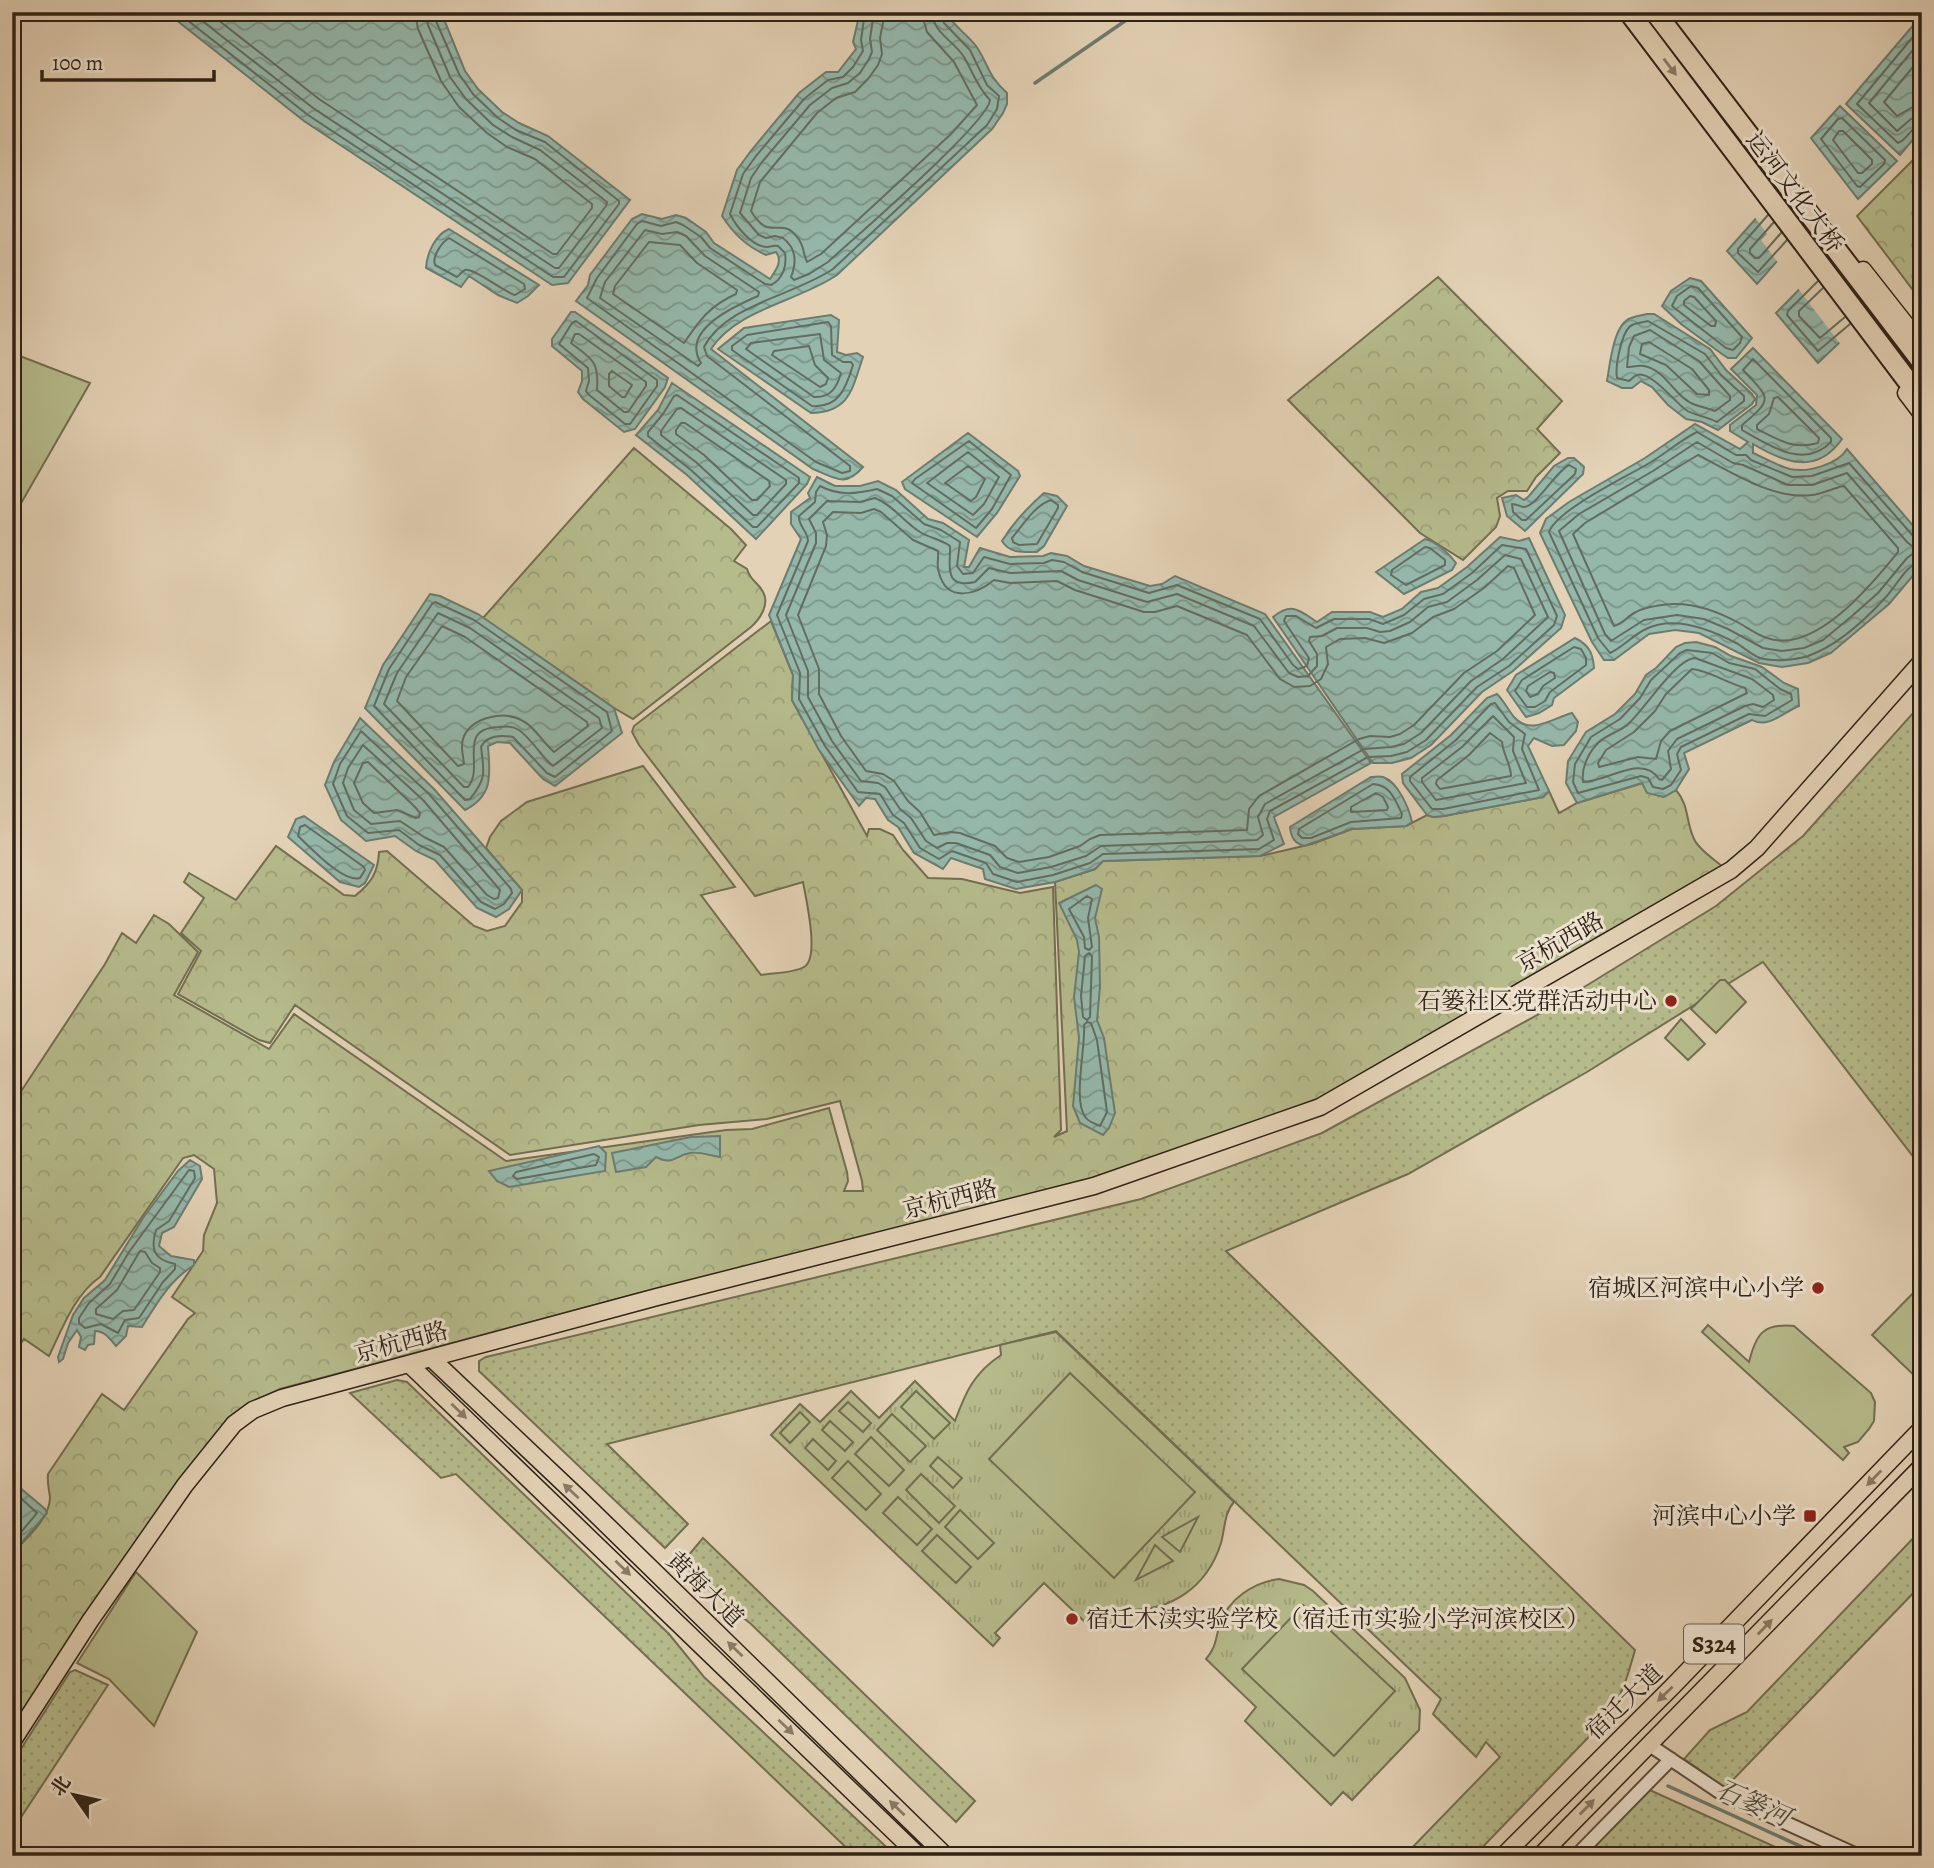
<svg xmlns="http://www.w3.org/2000/svg" width="1934" height="1868" viewBox="0 0 1934 1868" font-family="Alegreya,'Noto Serif SC',serif">
<defs>
<pattern id="grass-dots" width="8" height="8" patternUnits="userSpaceOnUse" patternTransform="scale(1.75)"><rect width="8" height="8" fill="#b6bb8c"/><path d="M2 2h.1M6 6h.1" fill="none" stroke="#9da078" stroke-width="1.8" stroke-linecap="round"/></pattern>
<pattern id="forest-crowns" width="20" height="18" patternUnits="userSpaceOnUse" patternTransform="scale(1.75)"><rect width="20" height="18" fill="#b6bb8c"/><path d="M2 6a3 3 0 1 1 6 0M12 15a3 3 0 1 1 6 0" fill="none" stroke="#9da078"/></pattern>
<pattern id="park-tufts" width="24" height="20" patternUnits="userSpaceOnUse" patternTransform="scale(1.75)"><rect width="24" height="20" fill="#b6bb8c"/><path d="M3 7l-1-3M5 7V3M7 7l1-3M15 17l-1-3M17 17v-4M19 17l1-3" fill="none" stroke="#9da078"/></pattern>
<pattern id="water-waves" width="16" height="10" patternUnits="userSpaceOnUse" patternTransform="scale(1.75)"><rect width="16" height="10" fill="#95b8ab"/><path d="M0 5q4-4 8 0t8 0" fill="none" stroke="#7a958a"/></pattern>
</defs>
<rect width="100%" height="100%" fill="#e4d2b6"/>
<filter id="stains"><feTurbulence type="fractalNoise" baseFrequency=".00286" numOctaves="4"/><feColorMatrix values="0 0 0 0 .2 0 0 0 0 .09 0 0 0 0 .02 0 0 0 .5 -.17"/></filter>
<radialGradient id="worn" r=".72"><stop offset=".6" stop-color="#630" stop-opacity="0"/><stop offset="1" stop-color="#630" stop-opacity=".3"/></radialGradient>
<path fill="url(#grass-dots)" stroke="#726e52" stroke-width="2" d="M1922 703V1168L1763 962 1587 1072 1408 1174 1226 1251 1635 1650C1628 1675 1622 1697 1606 1719L1474 1856H1404L1500 1757 1486 1742 1476 1757 1433 1714 1441 1699 1056 1331 607 1444 688 1524 665 1548 479 1371V1361L486 1357 1141 1199 1322 1133 1550 1008 1716 906 1803 836Z
M397 1380 407 1382 669 1634 704 1677 896 1856H855L456 1474 441 1478 350 1393Z
M1922 1529V1584L1725 1788 1684 1759 1710 1730 1747 1712Z
M703 1538 975 1801 956 1822 751 1624 708 1589 682 1563Z
M75 1670 108 1685 12 1831V1763L70 1672Z
M1643 1787 1795 1856H1579Z"/>
<path fill="url(#forest-crowns)" stroke="#726e52" stroke-width="2" d="M1922 151V302L1857 216Z
M1438 277 1562 401 1537 429 1560 453 1536 477 1527 491H1508L1497 498 1500 516 1496 527 1463 560 1420 533 1288 400Z
M634 448 731 529 746 545 734 561 747 569C751 582 758 582 763 592 770 604 760 619 751 627L633 719 614 708 483 618Z
M771 621 793 675 792 700 867 836 869 829H880L893 835 903 850 928 878 962 879 1020 893 1053 887 1061 1130 1054 1137 1067 1131 1055 882 1095 869 1103 861 1260 856 1312 844 1352 829 1406 826 1427 815 1433 817 1444 816 1543 797 1549 791 1559 813 1577 803 1643 783 1663 797 1676 790C1689 805 1686 822 1694 839 1699 850 1714 859 1723 867L1312 1103 1073 1185 801 1255 632 1295 280 1389 248 1404 12 1733V1554C26 1538 50 1519 50 1497 49 1489 47 1483 48 1474L102 1394 124 1410 188 1319 195 1313 172 1297 203 1251 204 1235 217 1203 214 1169 194 1155 183 1158 100 1277C75 1294 62 1329 49 1356L24 1339 14 1353 12 1352V1105L105 964 122 933 136 943 154 915 169 924 198 952 174 995 269 1049 294 1014 506 1161 726 1130 752 1129 829 1108 847 1172 848 1181 844 1191H863L862 1181 840 1101 767 1119 699 1125 510 1155 295 1005 270 1043 259 1040 178 994 201 951 181 933 204 898 184 882 189 873 236 900 276 846 344 895 355 896C371 883 378 873 379 852L387 851 474 926 487 931 505 926 522 902V890L486 848 490 837 501 821 527 802 643 766 735 887 701 895 761 975C773 973 794 973 804 967 820 958 806 899 803 882L755 896 639 745 632 732 634 726Z"/>
<path fill="url(#park-tufts)" stroke="#726e52" stroke-width="2" d="M1056 1332 1234 1502C1224 1513 1225 1529 1221 1543 1207 1588 1170 1612 1124 1610L1106 1630 1091 1615 1085 1622 1044 1583 995 1633 1000 1638 993 1646 771 1435 800 1404 820 1422 851 1391 879 1418 915 1381 955 1421C966 1391 974 1373 1001 1355L1000 1345Z
M1279 1579 1304 1585 1313 1591 1405 1678 1420 1710 1419 1730 1352 1800 1343 1792 1331 1805 1245 1721 1256 1707 1206 1659C1217 1646 1215 1639 1220 1624 1228 1599 1254 1582 1279 1579Z"/>
<path fill="#b6bb8c" stroke="#726e52" stroke-width="2" d="M12 353 90 383 12 519Z
M1720 980H1725L1746 1002 1716 1033 1691 1009Z
M1681 1019 1705 1044 1688 1060 1665 1038Z
M1922 1284V1383L1872 1335Z
M1708 1325 1749 1362C1756 1334 1763 1323 1794 1326L1871 1393 1875 1402 1874 1421 1869 1429 1858 1442 1844 1447 1849 1453 1843 1460 1702 1332Z
M1070 1373 1195 1492 1114 1578 989 1459Z
M916 1391 950 1423 934 1439 901 1407Z
M848 1402 871 1423 863 1432 839 1411Z
M800 1412 810 1422 790 1443 780 1433Z
M892 1414 926 1446 910 1462 877 1430Z
M830 1421 853 1442 845 1451 822 1430Z
M871 1437 904 1470 889 1486 855 1454Z
M813 1439 836 1461 828 1470 805 1448Z
M938 1457 962 1478 953 1488 930 1466Z
M848 1461 881 1494 866 1510 832 1478Z
M921 1474 955 1506 939 1523 906 1490Z
M898 1497 932 1529 917 1545 883 1513Z
M960 1510 994 1543 978 1559 945 1527Z
M1198 1517 1180 1552 1162 1537Z
M937 1535 971 1567 956 1583 922 1551Z
M1155 1545 1173 1561 1136 1580Z
M136 1572 197 1632 154 1726 109 1679 77 1663Z
M1303 1605 1395 1691 1334 1756 1242 1669Z"/>
<path fill="url(#water-waves)" stroke="#6c7c70" stroke-width="2" d="M166 12H441L465 71 478 89 502 112 519 123 548 136 630 200 568 283 552 285 304 121Z
M860 12H946C953 26 967 34 976 46 989 65 987 75 1007 93V104L1003 113 992 129 837 275C797 302 737 309 711 349L863 467C845 488 835 478 813 469L576 301 588 285 590 275 632 219 642 214 662 219 676 215 686 218 706 232 714 243 770 279C776 270 783 261 776 252L766 255C746 246 734 234 722 216L737 170 750 152 799 93 826 72H838L856 49 853 42Z
M1922 15V129L1900 155 1846 104Z
M1840 106 1897 161 1858 199 1811 138Z
M1782 189 1814 219 1757 284 1727 251Z
M449 229 539 285 528 296 517 303 498 295 469 276 461 287 426 268C427 253 435 235 449 229Z
M1833 255 1843 339 1818 363 1776 313Z
M1690 278 1701 281 1752 338 1736 358H1728L1722 354 1681 324 1662 306 1671 291Z
M571 312H575L668 378 665 387 635 429 624 432 583 399 578 392 582 381V371L552 346V339Z
M1647 314H1654L1710 349 1726 370 1752 394 1755 399 1752 404 1718 430 1702 422 1686 419 1668 405 1652 387 1641 381 1632 388H1622L1607 381C1610 365 1613 324 1631 318 1636 316 1642 315 1647 314Z
M831 315 839 320 837 352 846 355 857 353 863 357C852 389 850 412 811 413L718 349 744 328Z
M1753 348 1842 439C1817 475 1785 463 1753 444V453C1765 458 1778 466 1790 469 1808 473 1838 464 1847 449L1922 536V565L1889 604 1831 653 1808 663 1782 667 1759 663 1699 633 1675 630 1649 634 1614 660H1604L1592 642 1540 533 1546 519 1569 502 1645 458 1695 424 1740 449 1748 442 1730 431V425L1756 405 1757 395 1731 369Z
M672 383 810 477 807 484 756 539 687 475 636 435 658 410Z
M968 433 1018 471 1020 476 997 513 977 537 905 489 902 482Z
M1568 458H1574L1584 467 1583 474 1525 531 1507 516 1502 498 1516 495 1524 500 1529 496 1554 466Z
M817 477 835 486H860L878 481 896 490 928 519 943 523 969 540 964 567H969L980 548 1010 557 1043 556 1051 553 1067 556 1084 566 1150 586 1162 584 1175 576 1265 614 1371 763 1274 817 1284 844 1260 856 1103 861 1095 869 1055 882 1016 889 985 879 983 869 951 858 943 869 914 853 898 827 888 820 875 799 866 798 859 806 819 750 792 700 793 675 769 615 801 539 791 524V512L810 498 808 493Z
M1044 493 1057 496 1067 506 1044 546 1037 552C1024 552 1010 554 1002 541 1013 523 1028 507 1044 493Z
M1500 537 1519 541 1529 538 1565 615 1561 628 1513 671 1482 692 1431 745 1411 758 1392 763H1373L1273 617C1292 602 1299 610 1317 622L1332 612H1370L1383 617 1402 609 1421 592 1438 588 1467 567Z
M1425 539C1437 542 1448 553 1456 563L1452 570 1404 594 1376 572Z
M430 594 440 596 478 614 614 708 622 733 555 786 543 779 510 743 497 742 488 746C490 774 494 795 465 810L365 708 383 665Z
M1575 638C1589 645 1593 653 1594 668L1554 698 1552 705 1539 713 1526 717 1507 690 1516 675Z
M1696 642 1715 647 1731 656 1762 667 1784 683 1798 689 1799 706C1784 712 1768 729 1752 720L1684 753 1689 769 1676 790 1664 797 1647 793 1642 783 1577 803 1566 783 1568 761 1586 732 1615 714 1635 694 1646 675 1656 668 1676 647 1685 643Z
M1497 694C1504 701 1508 710 1514 717 1531 736 1553 718 1572 713L1578 722 1576 731 1564 745 1552 746 1534 738 1528 746 1549 791 1543 797 1444 816 1433 817 1427 815 1403 783 1402 774 1451 735 1487 698Z
M360 718 434 789 522 890 509 909 496 917 477 908 435 860 416 851 395 836 366 841 341 820 325 785 334 762Z
M1371 777C1375 777 1379 776 1383 777 1398 782 1409 808 1412 822L1406 826 1352 829 1304 846C1294 843 1291 837 1290 827Z
M304 816 374 865 365 883 359 887 340 882 288 837 296 819Z
M1096 885 1102 889 1095 918 1099 937 1100 987 1097 1020 1104 1038 1115 1113 1109 1128 1103 1135 1080 1123 1073 1106 1079 1038 1074 997 1079 952 1077 940 1059 903Z
M720 1136V1157C711 1156 698 1151 690 1153 675 1155 674 1166 656 1157L646 1167 616 1172 612 1153 691 1137Z
M599 1146 606 1153 605 1171 509 1187 497 1181 489 1171Z
M190 1160 200 1166 202 1179 174 1227 162 1233 159 1246 171 1256 194 1260V1265C170 1280 157 1303 142 1327L128 1326 126 1336 116 1346C110 1339 105 1331 95 1331L94 1344 88 1345 85 1350 79 1347 81 1337 77 1330 68 1343 63 1359 59 1362 58 1357 73 1315 84 1298 105 1280 143 1218 178 1171Z
M12 1481 45 1509 47 1513 12 1554Z"/>
<path fill="#e4d2b6" d="M1780 187 1817 222 1779 264 1761 240 1767 234 1754 216Z
M1831 253 1876 316 1841 345 1797 287Z"/>
<g fill="none" stroke-linecap="round" stroke-linejoin="round">
<path stroke="#626d61" stroke-width="2" d="M177 12 308 115 553 277H564L619 204V201L545 142 516 130 498 118 473 94 459 74 436 21 434 12
M191 12 313 108 555 268H559L606 206 607 202 540 150 512 137 493 125 466 99 450 77 428 25 425 12
M208 12 319 99 553 254H557L592 208V204L535 159 507 147 487 133 459 107 441 81 418 29 415 12
M865 12 861 40 863 51 853 67 843 77 828 80 804 99 756 156 743 174 730 214C736 226 752 247 767 247 771 247 774 245 778 246L785 253C787 266 783 279 771 285L765 284 710 248 701 237 683 225 676 222 661 226 642 221 637 224 597 278 587 298 816 462 842 473 850 471V466L707 356 704 347C727 304 793 296 833 269L987 125 997 109 999 96 987 85 970 50 944 23 941 12
M874 12 870 39 872 52 869 59 860 73 848 83 832 88 810 105 762 162 751 178 740 213 759 235 766 238 775 236 783 238C796 248 797 262 791 277L794 280 809 274 828 262C853 239 988 123 990 100 977 87 973 72 964 57 954 41 933 33 932 12
M885 12 880 38 882 54 878 65 868 79 855 92 836 98 817 113 760 182 751 211C754 216 760 225 767 227 780 230 786 223 797 237 804 244 803 254 807 262L821 254 951 134 977 105 954 62 927 32 921 12
M1922 26 1857 104 1898 143C1908 140 1910 126 1922 126
M1922 39 1869 103 1897 131 1911 119 1922 117
M1922 56 1884 102 1897 116 1911 108 1922 106
M1842 118 1885 160 1884 164 1860 187 1857 186 1821 139 1838 119Z
M1839 131H1843L1872 160V164L1862 173H1858L1833 140Z
M1768 215 1738 249V253L1758 272 1787 240
M1774 222 1750 249V253L1755 258H1759L1781 233
M645 230 662 234 677 232 686 236 705 256 759 292 758 296C735 306 680 330 701 363L698 366 600 298 605 282Z
M449 238 524 284 525 289 515 295C504 292 473 267 465 270 462 271 460 275 457 277L435 265C432 256 442 242 449 238Z
M649 242 680 245 697 263 737 290 736 294C709 306 699 321 684 343L613 294 615 286Z
M1818 281 1788 311 1787 315 1818 351 1850 324
M1691 286 1698 288 1742 337 1740 343 1733 350 1726 348 1672 306 1677 296Z
M1823 288 1799 311V316L1820 338 1845 317
M1690 296 1694 297 1716 321 1715 326H1711L1684 305V301Z
M576 321 657 380V386L630 424H625L588 394 586 391 589 381 588 368 559 344 572 323Z
M1648 321 1705 354 1721 375 1744 396V401L1717 422C1707 417 1694 415 1686 410 1675 402 1650 370 1637 375 1634 376 1632 379 1629 381L1617 378C1615 368 1621 331 1632 325 1636 323 1644 322 1648 321Z
M828 322 831 326 832 355 843 362H851L853 365C846 388 839 408 812 406L732 350V346L747 335Z
M1650 330 1699 361 1730 396V400L1715 411C1708 408 1700 407 1693 404 1674 396 1666 370 1644 366 1638 365 1632 367 1627 367L1629 347 1634 336Z
M575 334H579L646 382V386L628 412H624L597 390C599 361 593 360 571 343Z
M820 334 824 360 841 373C837 387 831 398 814 397L746 349 751 343Z
M1649 342 1692 369 1709 390V395L1697 394 1666 365 1640 354 1642 344Z
M809 346 815 365 828 378 826 384 820 387 772 355 774 351Z
M1753 359 1831 438V442C1804 470 1768 445 1742 430V425C1775 398 1769 398 1743 370Z
M612 371 632 385 625 397H622L609 386V374Z
M677 395 799 478V483L757 527H753L691 470 648 436V432L663 414 674 396Z
M1778 397 1819 438 1818 443C1793 450 1779 440 1757 429V425L1769 414 1774 398Z
M681 408 786 480V484L757 515H753L697 463 661 435V431L677 409Z
M681 423H685L769 481 770 486 757 500H752L704 455 676 434V430Z
M969 441 1011 475 992 509 976 528 912 483 915 479Z
M1697 442 1733 463 1743 465 1788 485H1812L1847 473 1907 542 1914 548 1915 552 1907 558 1878 593 1852 616 1823 640 1804 648 1782 651 1763 648 1728 629 1704 619 1677 615 1644 620 1611 641 1605 634 1559 531 1579 514 1653 471Z
M968 452 999 477 984 504 973 515 927 483Z
M1698 455C1731 472 1773 500 1812 495 1823 494 1833 488 1844 486L1898 548V552C1872 584 1815 655 1767 638 1757 635 1748 628 1739 623 1719 612 1695 603 1672 604 1661 605 1646 606 1636 612 1628 616 1622 624 1614 626L1573 534 1585 523Z
M1569 465 1576 469 1575 474 1526 520H1522L1513 512 1512 504C1516 504 1519 506 1523 507 1536 508 1555 472 1569 465Z
M968 466 985 479 976 497 971 501 945 483Z
M820 486C839 496 856 494 877 489L892 496 924 524 941 530 960 542 957 566 963 574 973 573 984 557 1010 564 1044 563 1052 560 1064 562 1082 572 1149 593 1177 585 1260 619 1293 665 1298 669 1307 666 1309 658 1284 621 1286 616H1296L1316 628 1334 619H1369L1383 624 1404 615 1424 599 1443 594 1472 573 1502 545 1526 549 1557 616 1554 625 1509 666 1477 687 1426 740 1407 752 1391 756 1368 757 1270 811 1267 819 1274 840 1259 849 1103 854 1090 863 1053 875 1017 882 993 874 986 863 952 851 939 859 920 848 904 823 893 815 880 794 858 792 825 746 799 699 800 673 777 615 808 541C808 531 798 526 799 516L815 502 816 492Z
M875 498C893 505 904 522 920 532 929 538 941 539 950 546 951 564 942 589 975 582L989 568 1010 573 1061 571 1078 580 1147 602 1177 594 1254 626 1289 673 1298 677 1308 676 1317 666V654L1309 641 1310 637 1322 636 1337 628H1367L1380 632 1390 631 1410 622 1428 607 1447 602 1477 580 1505 555 1521 559 1548 617 1503 659 1471 681 1421 733 1404 744 1391 747 1364 749 1265 804 1258 817 1263 835 1257 840 1101 846 1086 856 1051 867 1018 873 1000 867 990 855 956 843H947L937 848 926 841 911 818 900 809 885 787 878 783 861 781 832 741 808 697V671L786 615 816 543V533L809 519 827 501 860 502Z
M1051 500 1058 505V508L1037 544 1019 545 1013 542 1012 538C1023 525 1035 505 1051 500Z
M874 509 881 512 913 540 938 551C939 558 936 565 939 573 947 603 976 595 994 580L1010 583 1057 581 1075 590 1144 612H1155L1177 606 1247 635 1280 679 1294 687 1310 686 1321 679 1328 664 1326 647 1340 639 1365 638 1384 643 1412 633 1433 617 1454 609 1484 588 1508 566 1514 568 1535 615 1497 651 1464 673 1414 725 1400 734 1390 737 1370 736 1359 739 1259 796 1249 809 1247 830 1100 835 1090 839 1080 846 1049 857 1019 862 1007 858 995 846 960 833 951 832 934 835 920 812 908 801 894 781 883 774 866 771 841 736 819 694V669L798 615 826 546 827 535 823 522 833 512 861 513Z
M1922 540 1914 537 1849 463 1812 476 1792 477 1751 460 1746 455H1736L1697 432C1679 441 1664 455 1646 465 1624 478 1557 510 1549 532L1598 638 1610 653C1623 647 1633 635 1646 629 1674 615 1712 630 1738 644 1744 648 1754 656 1760 658 1774 662 1795 660 1808 656 1836 646 1865 620 1885 598 1895 588 1907 563 1922 561
M1425 547 1430 548 1445 560V565L1406 585 1391 575 1392 570Z
M435 602 474 620 607 712 612 731 555 777 547 773 513 737C502 735 487 734 481 747 484 772 487 778 470 799L465 800 374 706 389 669 432 604Z
M438 613 470 628 599 718 602 728 553 766C541 757 533 740 519 730 513 726 505 726 498 727 456 729 485 767 468 787H464L384 704 397 673Z
M442 626 465 637 587 722 588 726 554 752C543 743 536 728 523 721 505 710 473 717 464 736 460 745 463 754 464 764L458 766 397 701 406 677Z
M1574 647 1581 649 1586 658V665L1550 692 1545 701 1535 707H1527L1515 691 1522 680Z
M1687 650 1712 653 1729 663 1755 669 1780 689 1791 694 1792 700 1765 716 1749 714 1681 747 1677 754 1681 770 1671 785 1663 789 1653 787 1648 778 1641 776 1578 793 1573 782 1575 764 1591 737 1620 719 1640 698 1651 680 1680 653Z
M1695 658 1752 679 1773 695 1774 700 1763 707 1753 704 1745 706 1677 739 1668 751 1671 769 1662 780 1659 779C1642 753 1607 782 1583 782 1581 769 1588 753 1598 743 1606 735 1618 732 1626 726 1643 712 1675 659 1695 658Z
M1692 669C1710 671 1727 683 1745 688L1747 693 1670 731 1661 741 1656 759 1638 757 1599 767 1598 763 1606 750 1634 732 1655 711 1666 694Z
M1550 672 1554 673 1555 678 1543 686 1538 694 1530 697 1526 691 1528 686Z
M1495 703 1509 722 1525 734 1522 749 1539 790 1443 809H1432L1410 781V777L1456 740 1491 704Z
M1493 716 1514 737 1513 751 1526 783 1436 800 1422 782V778L1462 747Z
M361 731 429 794 511 889 512 893 504 904 495 909 481 902 440 855 419 845 399 830 368 833 347 816 333 784 340 764Z
M1490 733 1502 742C1503 754 1511 765 1511 776L1440 789 1436 784 1437 780 1469 755Z
M363 745 423 800 500 890 498 898 494 899 487 895 444 847 424 837 400 821 371 824 354 810 343 783 348 768Z
M368 762 415 807 420 813 419 817 416 818 397 810 374 813 363 803 354 783 363 763Z
M1373 784C1391 785 1395 800 1402 814L1401 818 1351 822 1311 838H1302L1298 834 1299 829Z
M1376 793 1383 797 1388 807 1387 810 1351 812V807Z
M305 825 364 867 365 870 360 878C343 883 311 848 298 836L300 827Z
M1087 896 1092 899 1088 918 1092 947 1089 950 1085 948 1084 937 1069 909Z
M1089 953 1092 956 1090 1017 1087 1020 1083 1017 1081 996 1085 956Z
M1087 1022 1091 1023 1097 1040 1107 1112 1100 1126C1096 1124 1089 1122 1086 1118 1072 1102 1086 1047 1084 1025Z
M594 1154 599 1157 596 1165 517 1179 513 1176 516 1172Z
M189 1170 194 1171 195 1178 169 1221 156 1230C150 1249 154 1260 175 1264V1269L163 1282 139 1318 125 1320 118 1333 101 1324 85 1328 79 1323V1318L89 1303 110 1284 129 1252Z
M140 1251 145 1252 152 1263 160 1268V1272L134 1310 123 1311 113 1319 96 1314V1309L117 1290Z
M12 1490 37 1513 12 1543"/>
<path stroke="#6c7c70" stroke-width="3.5" d="M1035 83 1138 12
M1668 1786 1822 1856"/>
<defs>
<path id="minor" d="M1648 1744 1724 1795 1859 1856
M1576 1856 1671 1759"/>
<path id="major" d="M1863 270 1922 345
M1906 393 1922 414
M431 1358 579 1498 946 1856
M409 1364 919 1856
M12 1742 90 1621 185 1485 234 1424 253 1410 282 1398 657 1297 1094 1186 1320 1107 1731 870 1757 848 1922 661
M1503 1856 1672 1687 1922 1428
M1540 1856 1922 1466"/>
<path id="highway" d="M1629 12 1922 400
M1655 12 1922 362"/>
</defs>
<use href="#minor" stroke="#5c4e3f" stroke-width="16"/>
<use href="#major" stroke="#2e2217" stroke-width="19"/>
<use href="#highway" stroke="#2e2217" stroke-width="23"/>
<use href="#minor" stroke="#ede2d0" stroke-width="12"/>
<use href="#major" stroke="#e4d2b6" stroke-width="16"/>
<use href="#highway" stroke="#e4d2b6" stroke-width="19"/>
</g>
<defs><path id="oneway-solid" d="M-6-.8H1V-3.2L6.5 0L1 3.2V.8H-6Z" transform="scale(1.75)"/></defs>
<g fill="#897a66">
<use href="#oneway-solid" transform="translate(1670 67) rotate(53)"/>
<use href="#oneway-solid" transform="translate(459 1411) rotate(44)"/>
<use href="#oneway-solid" transform="translate(1874 1478) rotate(134)"/>
<use href="#oneway-solid" transform="translate(571 1491) rotate(-137)"/>
<use href="#oneway-solid" transform="translate(623 1568) rotate(44)"/>
<use href="#oneway-solid" transform="translate(1765 1627) rotate(-46)"/>
<use href="#oneway-solid" transform="translate(735 1649) rotate(-136)"/>
<use href="#oneway-solid" transform="translate(1665 1694) rotate(136)"/>
<use href="#oneway-solid" transform="translate(786 1727) rotate(44)"/>
<use href="#oneway-solid" transform="translate(1587 1807) rotate(-46)"/>
<use href="#oneway-solid" transform="translate(897 1808) rotate(-136)"/>
</g>
<g fill="#8f2418" stroke="#ede2d0" stroke-width="2.5">
<circle cx="1671" cy="1001" r="7"/>
<circle cx="1818" cy="1288" r="7"/>
<rect x="1803" y="1509" width="14" height="14" rx="3.5"/>
<circle cx="1072" cy="1619" r="7"/>
</g>
<g text-anchor="middle" dominant-baseline="central" stroke-width="6" stroke-linejoin="round" paint-order="stroke">
<rect fill="#ede2d0" stroke="#675c4e" stroke-width="2" x="1684" y="1624.5" width="60" height="39" rx="5"/>
<g font-size="23" font-weight="bold" fill="#2e2217">
<text x="1714" y="1644">S324</text>
</g>
<g font-size="24" fill="#2e2217" stroke="#ede2d0">
<text transform="translate(1795 192) rotate(53)">运河文化大桥</text>
<text transform="translate(1560 942) rotate(-30)">京杭西路</text>
<text transform="translate(950 1199) rotate(-14)">京杭西路</text>
<text transform="translate(401 1342) rotate(-15)">京杭西路</text>
<text transform="translate(705 1589) rotate(44)">黄海大道</text>
<text transform="translate(1624 1702) rotate(-44)">宿迁大道</text>
</g>
<g font-size="24" fill="#2e2217" stroke="#ede2d0" text-anchor="end">
<text x="1657" y="1001">石篓社区党群活动中心</text>
<text x="1804" y="1288">宿城区河滨中心小学</text>
<text x="1796" y="1516">河滨中心小学</text>
<text x="1086" y="1619" text-anchor="start">宿迁木渎实验学校（宿迁市实验小学河滨校区）</text>
</g>
<g font-size="26" font-style="italic" fill="#4d4f43" stroke="#ede2d0">
<text transform="translate(1753 1803) rotate(24)">石篓河</text>
</g>
</g>
<rect width="1934" height="1868" fill="none" stroke="#e4d2b6" stroke-width="42"/>
<rect x="14" y="14" width="1906" height="1840" fill="none" stroke="#2e2217" stroke-width="3.5"/>
<rect x="21" y="21" width="1892" height="1826" fill="none" stroke="#2e2217" stroke-width="2"/>
<g transform="translate(74 1795) rotate(304)" stroke="#ede2d0" stroke-width="5" paint-order="stroke">
<path d="M0-5L12 26L0 18L-12 26Z" fill="#2e2217"/>
<text y="-10" font-size="19" font-weight="bold" text-anchor="middle" fill="#2e2217">北</text>
</g>
<path d="M42 70v10h172v-10" fill="none" stroke="#2e2217" stroke-width="3.5"/>
<text x="52" y="70" font-size="21" fill="#2e2217" stroke="#ede2d0" stroke-width="5" paint-order="stroke">100 m</text>
<rect width="100%" height="100%" filter="url(#stains)"/>
<rect width="100%" height="100%" fill="url(#worn)"/>
</svg>
